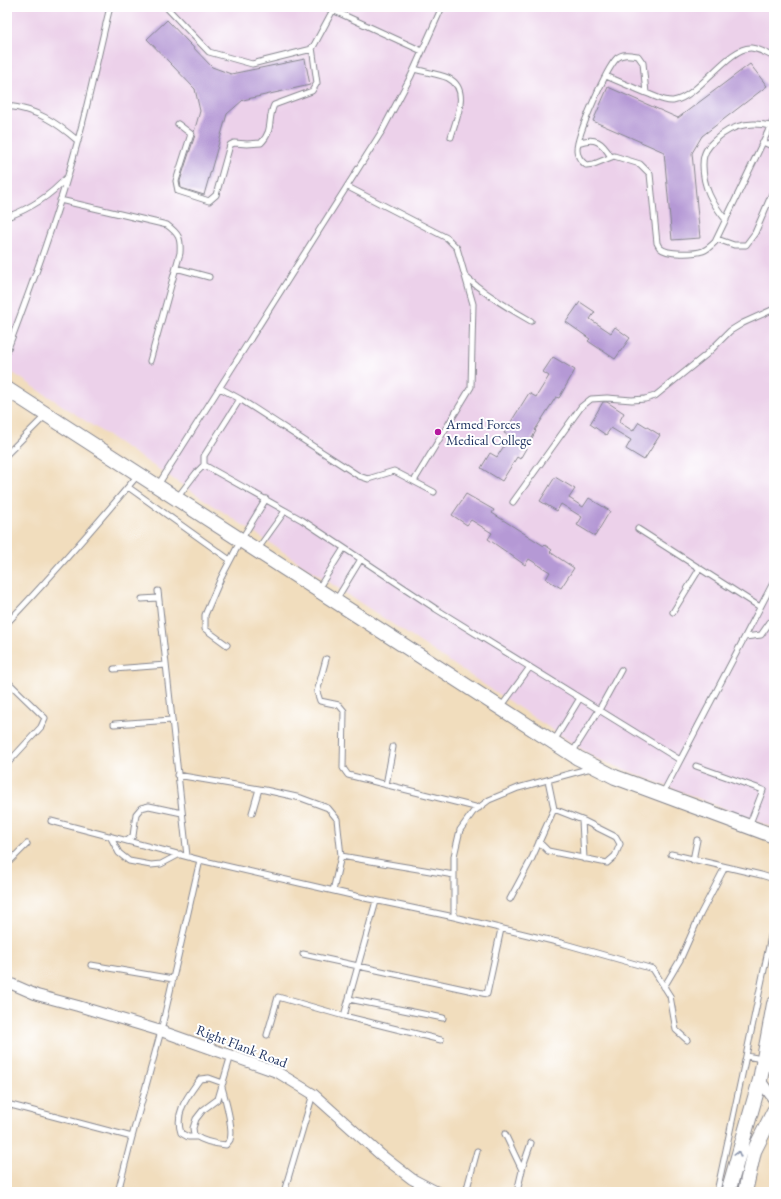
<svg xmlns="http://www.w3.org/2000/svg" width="781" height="1199" viewBox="0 0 781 1199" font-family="'EB Garamond',serif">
<rect width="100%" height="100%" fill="#fff"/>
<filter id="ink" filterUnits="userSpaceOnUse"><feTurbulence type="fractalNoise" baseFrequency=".025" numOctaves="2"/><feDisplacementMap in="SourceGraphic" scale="8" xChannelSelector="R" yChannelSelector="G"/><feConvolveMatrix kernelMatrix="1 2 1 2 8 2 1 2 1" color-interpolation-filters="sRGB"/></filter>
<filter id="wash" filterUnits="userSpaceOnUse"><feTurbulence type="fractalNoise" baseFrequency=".012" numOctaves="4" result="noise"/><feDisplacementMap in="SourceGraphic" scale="16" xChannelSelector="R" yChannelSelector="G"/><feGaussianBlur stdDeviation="0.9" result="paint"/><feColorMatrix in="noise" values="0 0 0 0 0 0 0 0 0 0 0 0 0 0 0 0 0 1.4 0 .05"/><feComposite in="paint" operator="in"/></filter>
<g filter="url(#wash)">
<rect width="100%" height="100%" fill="#f1ddbd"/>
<path fill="#ecd1ea" d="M7 7H774V828L595 758 7 369Z"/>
<g id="blocks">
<path fill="#b599d5" d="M167 20 212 67 231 74 305 59 310 85 243 100 227 114 204 195 181 188 180 181 195 135 194 132 200 111 195 89 147 39Z
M750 64 767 86 702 136 692 153 700 238 672 240 664 152 593 121 608 87 678 118Z
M580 302 595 312 590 319 611 333 615 327 630 338 615 359 588 341 590 339 566 322Z
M553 357 575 370 559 398 556 397 535 430 536 431 520 459 517 457 502 481 481 468 490 453 497 457 510 436 504 433 529 393 536 397 549 376 543 372Z
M603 402H607L624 413 619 422 633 431 639 422 660 435 644 460 626 449 631 440 611 428 606 435 590 424Z
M555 477 575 489 569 498 583 507 589 498 610 511 595 536 577 525 582 517 561 504 557 511 540 501Z
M466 494 494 510 492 513 544 546 545 545 552 550 550 552 574 568 561 588 546 579 550 572 529 559 525 565 488 539 492 533 471 520 467 525 452 515Z"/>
</g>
</g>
<g filter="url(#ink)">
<use href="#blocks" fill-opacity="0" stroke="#86868e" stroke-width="1"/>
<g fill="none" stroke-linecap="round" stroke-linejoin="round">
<defs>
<path id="lane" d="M168 7V9L209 52 252 64 312 49 333 10
M326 7 422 51
M774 57C767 53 759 49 751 48 728 47 699 97 673 101 664 102 655 96 646 93L643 63 638 56C631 55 623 53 617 58 606 69 577 135 577 150 577 156 581 161 586 165L594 164 614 156 640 164 650 174 657 243C658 245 659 247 660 248 667 255 694 254 703 251 708 249 711 246 715 242L774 119
M414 69C425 72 438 74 448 78 471 89 456 119 451 137
M606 76 646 93
M7 106C36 109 56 122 78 141
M178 124 191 134 176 181 178 191 209 201 216 195 230 145 234 143 247 144 261 143C274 130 267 120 274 105L312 91 317 83 312 47
M763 142 774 147
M578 143C595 136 602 142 611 157
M348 187 447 238 457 248 473 304 471 387 414 481
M60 200 167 225C179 234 181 238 180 253L150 361
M7 217C29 209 50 196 66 178
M726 220C712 203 703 187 703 165 703 162 703 159 704 156 706 147 715 140 721 135 736 124 753 122 770 126
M717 239 734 245H746L755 233 774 189
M176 268 209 277
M466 277C486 295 508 308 531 321
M7 351C33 282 59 212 78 140 90 96 99 51 110 7
M220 388 240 399 359 476 368 479 394 471 434 492
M7 454 46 415
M204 465 302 520 436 609 680 760
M158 485 382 131 411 76 442 7
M128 487 230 560
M177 498 196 473 204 465V456L240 399
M513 502 581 407 591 399 607 398 632 400 645 399 655 396 707 354 730 331 743 323 774 309
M638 529 760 607
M257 550 285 511
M318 589 344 548
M158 591 187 856
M142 599 158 598
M336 600 361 559
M673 612 700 568
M7 623C53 575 96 525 138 475
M745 637 761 635 770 622H774
M227 645 205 629V615L221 578 241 540 266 499
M326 659 317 692 320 701 339 705 344 711 343 768 348 775 479 808
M114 669 166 665
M7 681 45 718 41 727 7 764
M501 707 530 667
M114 724 172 720
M554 741 580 698
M572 753 599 710 621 670
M696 766 763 790 749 826
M177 775 265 790 301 798 328 808 337 819 341 856
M386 785 393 747
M663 793 774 581
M252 813 259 789
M582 820 584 859
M51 821 200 860 360 897 454 917V856L460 830 473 812 489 800 518 788 591 768
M110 836 119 853 129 861 151 865 161 864 180 854
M127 841 133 836 136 814 141 808 149 806 182 813
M539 842 548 851 607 863 615 856 620 844 616 837 582 820 554 809
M671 854 761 875 774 879
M693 860 697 840
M7 864 27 844
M333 891 341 856 454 875
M510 899 532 858 554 809 548 780
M454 917 565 944 653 969 670 996 676 1030 687 1040
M303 954 487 994 501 929
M91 965 173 979
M664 987 680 960 700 915 725 867
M349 999 443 1018
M344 1016 376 901
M267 1035 278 997 344 1016 441 1040
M762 1059 746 1056 774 922
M222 1087C225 1099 234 1128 230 1140 229 1142 227 1143 226 1145 214 1144 204 1142 194 1135L193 1128 196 1119 203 1110 218 1099 231 1055
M7 1104 132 1137 118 1192
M505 1134 522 1170
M132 1137 161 1031 200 860
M196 1137H188L181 1133C174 1112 188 1096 200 1079L209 1078 223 1083
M718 1187 746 1056
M284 1192 313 1094
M466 1192 477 1151
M517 1192 523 1166 531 1143"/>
<path id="street" d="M7 982 37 995 78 1006 161 1031 277 1072 313 1094 381 1155 412 1179 437 1192
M760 1080 774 1100"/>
<path id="secondary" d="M7 389 578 758 615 777 774 836
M728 1192 760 1080 774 1004
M745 1192 754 1151 774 1111"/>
</defs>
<use href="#lane" stroke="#86868e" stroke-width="7"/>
<use href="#street" stroke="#86868e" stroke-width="12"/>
<use href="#secondary" stroke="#86868e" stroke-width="16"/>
<use href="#lane" stroke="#fff" stroke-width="5"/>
<use href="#street" stroke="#fff" stroke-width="10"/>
<use href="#secondary" stroke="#fff" stroke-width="14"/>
</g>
<defs><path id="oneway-chevron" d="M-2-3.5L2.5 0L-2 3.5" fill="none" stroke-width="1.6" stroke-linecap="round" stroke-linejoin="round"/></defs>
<use stroke="#8d97ae" href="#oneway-chevron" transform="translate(738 1154) rotate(-75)"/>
</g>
<circle fill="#b5179e" stroke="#fff" stroke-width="1.5" cx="438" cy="432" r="4"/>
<g text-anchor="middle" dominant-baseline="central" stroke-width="4" stroke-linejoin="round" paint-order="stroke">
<g font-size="14" fill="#1b2f5e" stroke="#fff" text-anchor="start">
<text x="446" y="424">Armed Forces<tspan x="446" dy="16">Medical College</tspan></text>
</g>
<g font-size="14" fill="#1b2f5e" stroke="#fff">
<text transform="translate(242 1046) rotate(21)">Right Flank Road</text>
</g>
</g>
<rect width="781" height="1199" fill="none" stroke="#fff" stroke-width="24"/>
</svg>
